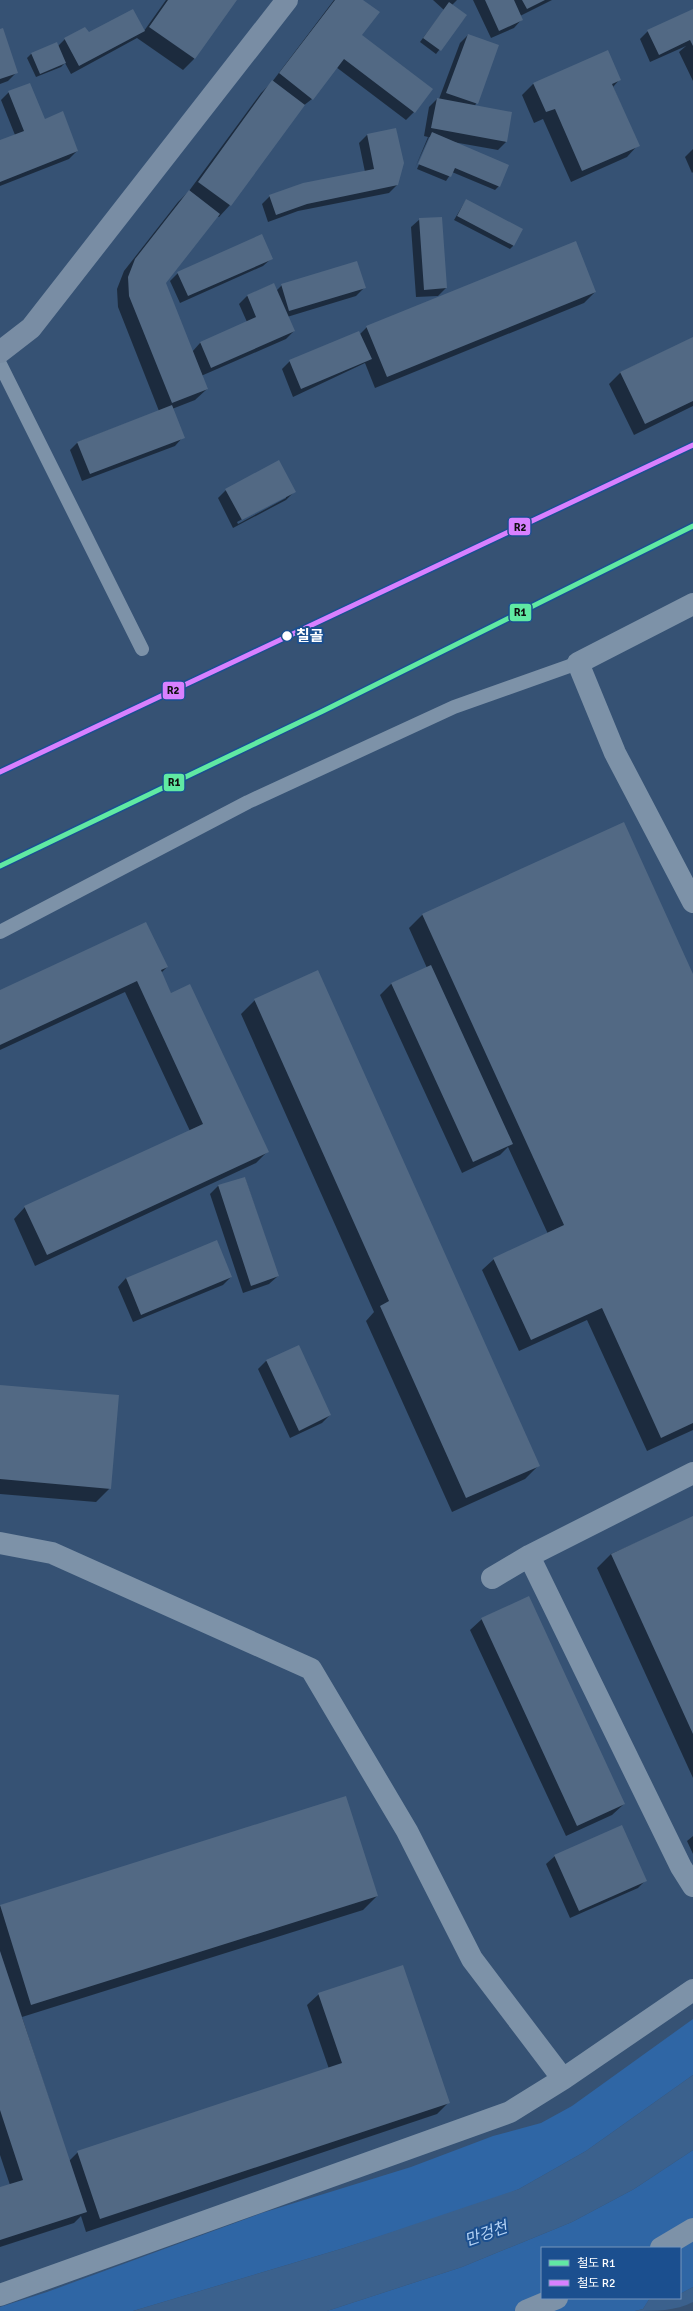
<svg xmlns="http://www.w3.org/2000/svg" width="693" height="2311" viewBox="0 0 693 2311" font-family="Signika,'Noto Sans KR',sans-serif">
<rect width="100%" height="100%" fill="#365274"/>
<path fill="#2f66a5" d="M693 2019V2075L586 2151 519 2189 492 2200 344 2248 133 2311H0V2307L47 2292 262 2213 411 2167 493 2136 541 2123 572 2106Z
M693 2150V2223L654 2248H542V2298L518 2311H327L462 2267 572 2222 634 2189Z
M693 2234V2287L680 2294V2248Z
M569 2298H650L643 2309 635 2311H538Z"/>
<path fill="#3b618d" d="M693 2075V2150L634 2189 572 2222 462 2267 327 2311H133L344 2248 519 2189 586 2151Z
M693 2287V2302C676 2311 655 2311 635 2311L643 2309 650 2298H680V2294Z"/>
<path fill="#0007" fill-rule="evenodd" d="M166 0H236L194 59 183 70 137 38 71 74 65 63 61 67 36 77 27 58 31 54 57 43 58 46 65 39 88 34 144 31Z
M334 0H362L361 35 414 112 406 120 336 67 312 99 303 106 230 205 219 217 217 216 165 283 192 352 200 343 247 322 239 304 247 296 273 284 276 291 282 285 364 288 356 296 287 317 294 331 286 339 201 376 207 389 195 400 172 409 183 437 175 446 82 481 70 450 78 442 159 411 118 307 117 289 124 271 178 202 189 191 261 93 272 82Z
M433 0H457L452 5 466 16 436 54 420 42 444 10Z
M473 0H552L520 16 522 19 514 28 491 38Z
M693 10V81L679 52 686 46 650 62 640 39 648 31Z
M0 30 16 73 8 81 0 84Z
M468 35 498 46 475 106 506 142 498 150 453 142 499 186 495 190 452 172 446 181 417 169 431 137H429L415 168 428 137 424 136 429 107 437 99H439L460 43Z
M607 52 620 79 613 87 638 145 627 157 571 182 543 119 534 123 522 95 533 84Z
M9 92 44 120 77 151 69 159 0 186V141L15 135 1 100Z
M396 129 397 185 389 193 298 211 268 222 262 204 270 196 365 172 359 143 367 135Z
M693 149V172L692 173 685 157Z
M466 200 514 245 510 249 454 220Z
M420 219 446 288 438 296 416 297 411 227Z
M272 258 263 266 180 303 170 281 178 273Z
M595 292 584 303 375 388 365 363 293 397 282 369 290 361 360 334 367 327Z
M693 338V406L634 435 609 384 621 372Z
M226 490 294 492 286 500 233 528 218 498ZM286 496V498L238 524 237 522Z
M423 914 693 976V1430L647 1451 587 1320 519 1351 482 1270 494 1259 548 1234 508 1147 500 1155 462 1173 380 995 392 983 427 968 409 928Z
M167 967 161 973 171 994 267 1152 256 1163 35 1266 14 1219 25 1207 190 1131 125 992 0 1050V991Z
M255 1000 539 1465 525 1479 452 1512 366 1321 374 1312 241 1014Z
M245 1178 278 1276 269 1284 243 1293 210 1194 218 1186Z
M231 1277 223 1285 133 1322 118 1287 126 1278Z
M298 1347 330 1415 322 1423 290 1438 258 1369 266 1361Z
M0 1386 110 1488 96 1502 0 1494Z
M693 1518V1778L597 1568 611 1554Z
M482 1619 624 1804 612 1815 566 1836 470 1630Z
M345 1798 377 1896 363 1910 22 2017 69 2161 78 2152 329 2069 307 2005 319 1994 449 2102 437 2114 86 2232 81 2216 74 2223 0 2247V2188L10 2185 0 2155V1906Z
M693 1836V1854L687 1841Z
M555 1856 646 1880 638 1888 570 1918 546 1864Z"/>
<path fill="#526984" d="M168 0H237L195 59 149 27Z
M335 0H363L380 12 362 35 433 89 415 113 344 59 313 100 279 73Z
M485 0H514L523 20 499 31Z
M522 0H545L527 9Z
M449 2 467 15 441 51 423 38Z
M133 9 145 31 79 66 64 38 85 27 89 32Z
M693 9V46L690 40 659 55 647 30Z
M3 28 18 73 0 79V29Z
M468 34 499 45 478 104 446 93Z
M57 42 66 63 40 74 31 53Z
M608 50 621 80 612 84 640 146 582 171 555 109 546 112 533 83Z
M272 80 305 105 231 206 198 182Z
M30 83 45 119 63 111 78 151 0 182V140L24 131 8 91Z
M437 98 512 112 507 142 431 128Z
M396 128 404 163 398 185 307 204 276 215 269 195 303 183 374 169 367 134Z
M432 132 509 165 500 187 455 168 451 177 418 164Z
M189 190 220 214 166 283 208 389 172 403 129 296 128 277 135 259Z
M466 199 523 229 514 246 457 216Z
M442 217 447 288 424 290 419 218Z
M262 234 273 259 188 296 177 272Z
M576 241 596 292 387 377 366 326Z
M357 261 366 288 289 311 281 284Z
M274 283 295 331 211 368 200 342 256 317 247 295Z
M359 331 372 359 301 389 289 360Z
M693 337V401L645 424 620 372Z
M172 405 185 438 90 474 77 442Z
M279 460 296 492 242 520 225 489Z
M624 822 693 974V1423L661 1438 602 1308 531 1340 493 1258 564 1225 422 914Z
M146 922 168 967 161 970 171 993 190 984 269 1152 47 1255 24 1206 203 1124 137 981 0 1045V990Z
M431 965 513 1144 473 1162 391 983Z
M318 970 540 1466 466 1498 380 1306 389 1301 254 999Z
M245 1177 279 1276 251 1286 218 1185Z
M217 1240 232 1277 141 1315 126 1278Z
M299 1345 331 1415 299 1431 266 1360Z
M0 1385 119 1395 111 1489 0 1479Z
M693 1516V1734L611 1554Z
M529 1596 625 1804 577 1826 481 1618Z
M346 1796 378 1896 31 2005 0 1905Z
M622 1825 647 1881 579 1911 554 1855Z
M0 1951 87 2212 0 2240V2187L23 2180 0 2110Z
M403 1965 450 2103 100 2219 77 2151 342 2063 318 1993Z"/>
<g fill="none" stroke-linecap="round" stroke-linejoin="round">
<path stroke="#7d92a8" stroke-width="14" d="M0 364 142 649
M0 932 248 802 454 707 578 663"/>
<path stroke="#7d92a8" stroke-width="22" d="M693 604 578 663 615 753 693 902
M0 1543 52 1553 311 1669 407 1831 472 1959 563 2079
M529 1556 681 1867 693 1886
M492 1578 529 1556 693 1473
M661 2248 693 2229
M0 2295 510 2112 563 2079 693 1990
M526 2311 557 2298"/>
<path stroke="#798da4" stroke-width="22" d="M0 352 31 328 287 0"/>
<path stroke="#7e92a7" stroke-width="3" stroke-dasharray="7 3" stroke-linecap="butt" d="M0 866 323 711 693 526"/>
<defs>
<path id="rail-1" d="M0 866 323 711 693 526"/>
<path id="rail-2" d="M0 772 693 445"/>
</defs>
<use href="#rail-1" stroke="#1b4f8f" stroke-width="8"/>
<use href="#rail-2" stroke="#1b4f8f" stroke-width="8"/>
<use href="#rail-1" stroke="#60e9a3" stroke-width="5"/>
<use href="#rail-2" stroke="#d880ff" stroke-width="5"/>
</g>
<circle fill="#fff" stroke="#1b4f8f" stroke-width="1.5" cx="287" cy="636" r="5.5"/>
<g text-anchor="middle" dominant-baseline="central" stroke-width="4" stroke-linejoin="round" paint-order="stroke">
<g font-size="15" font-weight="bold" fill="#fff" stroke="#1b4f8f" text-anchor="start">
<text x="296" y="636">칠골</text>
</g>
<g font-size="16" font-style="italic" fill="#b5d3f5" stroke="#1b4f8f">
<text transform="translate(486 2234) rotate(-19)">만겅천</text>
</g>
</g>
<g stroke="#1b4f8f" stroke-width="1.5">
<rect x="508" y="517" width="23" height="19" rx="4" fill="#d880ff"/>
<rect x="509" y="603" width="23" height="19" rx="4" fill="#60e9a3"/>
<rect x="162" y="681" width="23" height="19" rx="4" fill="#d880ff"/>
<rect x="163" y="773" width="22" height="19" rx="4" fill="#60e9a3"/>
</g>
<g font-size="11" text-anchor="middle" font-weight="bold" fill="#111">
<text x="520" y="531">R2</text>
<text x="520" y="616">R1</text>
<text x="173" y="694">R2</text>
<text x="174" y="786">R1</text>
</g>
<rect x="541" y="2247" width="140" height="52" fill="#1b4f8f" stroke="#7695bc"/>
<rect x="549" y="2260" width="20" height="6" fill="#60e9a3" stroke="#7695bc"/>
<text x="577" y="2267" font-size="12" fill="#ffffff">철도 R1</text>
<rect x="549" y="2280" width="20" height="6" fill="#d880ff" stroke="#7695bc"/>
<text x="577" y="2287" font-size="12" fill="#ffffff">철도 R2</text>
</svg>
